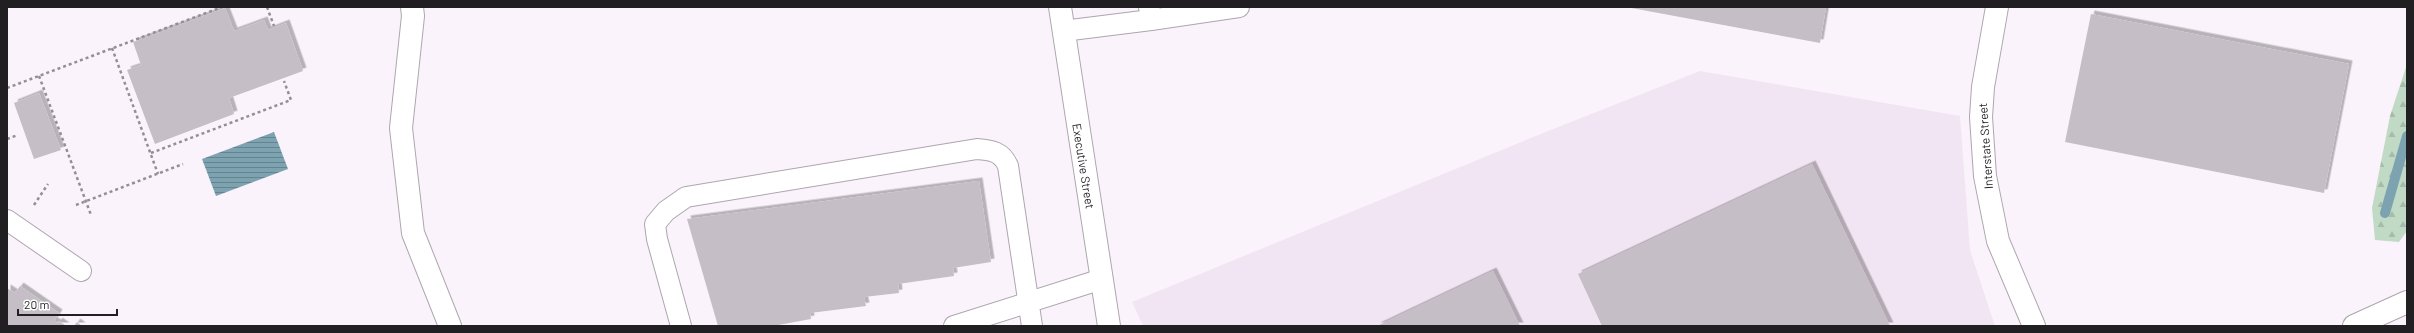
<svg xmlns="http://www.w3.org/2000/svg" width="2414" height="333" viewBox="0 0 2414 333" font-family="Barlow,sans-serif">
<defs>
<pattern id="forest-firs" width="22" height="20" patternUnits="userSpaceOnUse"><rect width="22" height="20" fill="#c1dac5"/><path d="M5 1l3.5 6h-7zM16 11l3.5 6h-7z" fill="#a6bba9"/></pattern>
<pattern id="water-rules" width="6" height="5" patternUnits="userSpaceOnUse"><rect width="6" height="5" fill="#7da3b1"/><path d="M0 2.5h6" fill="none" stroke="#668490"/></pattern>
<filter id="shadow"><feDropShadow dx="3.5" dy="-3.5" stdDeviation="0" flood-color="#0004"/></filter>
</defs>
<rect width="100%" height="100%" fill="#faf3fb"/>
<path fill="#f2e5f3" d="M1700 71 1960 116 1970 250 1995 326H1143L1132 302 1533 137Z"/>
<path fill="url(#forest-firs)" d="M2407 64V231L2399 242 2375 240 2372 208 2390 116Z"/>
<path fill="url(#water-rules)" d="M274 132 288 169 216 196 202 159Z"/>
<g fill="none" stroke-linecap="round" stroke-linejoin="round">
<path stroke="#7da3b1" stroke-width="10" d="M2385 213 2407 136"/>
</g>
<path fill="#c5bec6" filter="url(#shadow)" d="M1626 7H1826L1820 43Z
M225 8 234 31 264 20 268 30 286 23 303 71 229 98 234 114 155 144 127 70 141 65 133 42Z
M2091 14 2349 64 2324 193 2065 142Z
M39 93 61 150 34 159 14 103Z
M1812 164 1890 326H1602L1578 274Z
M979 181 991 262 953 268 954 276 898 284 899 293 864 297 866 306 810 313 811 319 773 326H718L687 219Z
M1493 271 1520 326H1377Z
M20 286 59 313 54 321 58 323 59 321 66 326H7V288L15 293Z
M77 322 82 326H74Z"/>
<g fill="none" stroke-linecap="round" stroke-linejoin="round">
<defs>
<path id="lane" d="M1149 7 1151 20 1239 7
M1063 31 1151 20
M7 220 81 271
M681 326 657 239 655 224 666 211 686 197 977 149C992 150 1002 152 1008 166L1032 326
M954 326 1102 279"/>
<path id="street" d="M412 7 413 16 401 128 413 233 450 326
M1060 7 1109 326
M1997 7 1983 87 1981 117 1985 176 1998 241 2034 326"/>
<path id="secondary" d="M2354 326 2407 302"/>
</defs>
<use href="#lane" stroke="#ada6ad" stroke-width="22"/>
<use href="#street" stroke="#ada6ad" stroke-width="24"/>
<use href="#secondary" stroke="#ada6ad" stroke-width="24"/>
<path stroke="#948f94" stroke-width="2.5" stroke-dasharray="3 3" stroke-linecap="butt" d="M267 7 274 26
M112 48 158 174
M39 76 91 215
M7 88 222 7
M7 139 18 135
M151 153 291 100 284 81
M34 205 48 184
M76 205 183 164"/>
<use href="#lane" stroke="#fff" stroke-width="20"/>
<use href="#street" stroke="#fff" stroke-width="22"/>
<use href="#secondary" stroke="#fff" stroke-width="22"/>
</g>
<g text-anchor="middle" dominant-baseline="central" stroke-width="3" stroke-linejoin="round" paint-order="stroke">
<g font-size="12" fill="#221f22" stroke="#fff">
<text transform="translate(1985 146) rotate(-94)">Interstate Street</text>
<text transform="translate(1084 166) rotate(81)">Executive Street</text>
</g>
</g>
<rect width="2414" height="333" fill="none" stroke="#221f22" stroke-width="16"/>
<path d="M18 309v6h99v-6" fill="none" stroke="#221f22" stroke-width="2"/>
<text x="24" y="309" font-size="12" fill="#221f22" stroke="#ffffff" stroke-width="3" paint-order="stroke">20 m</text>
</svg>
